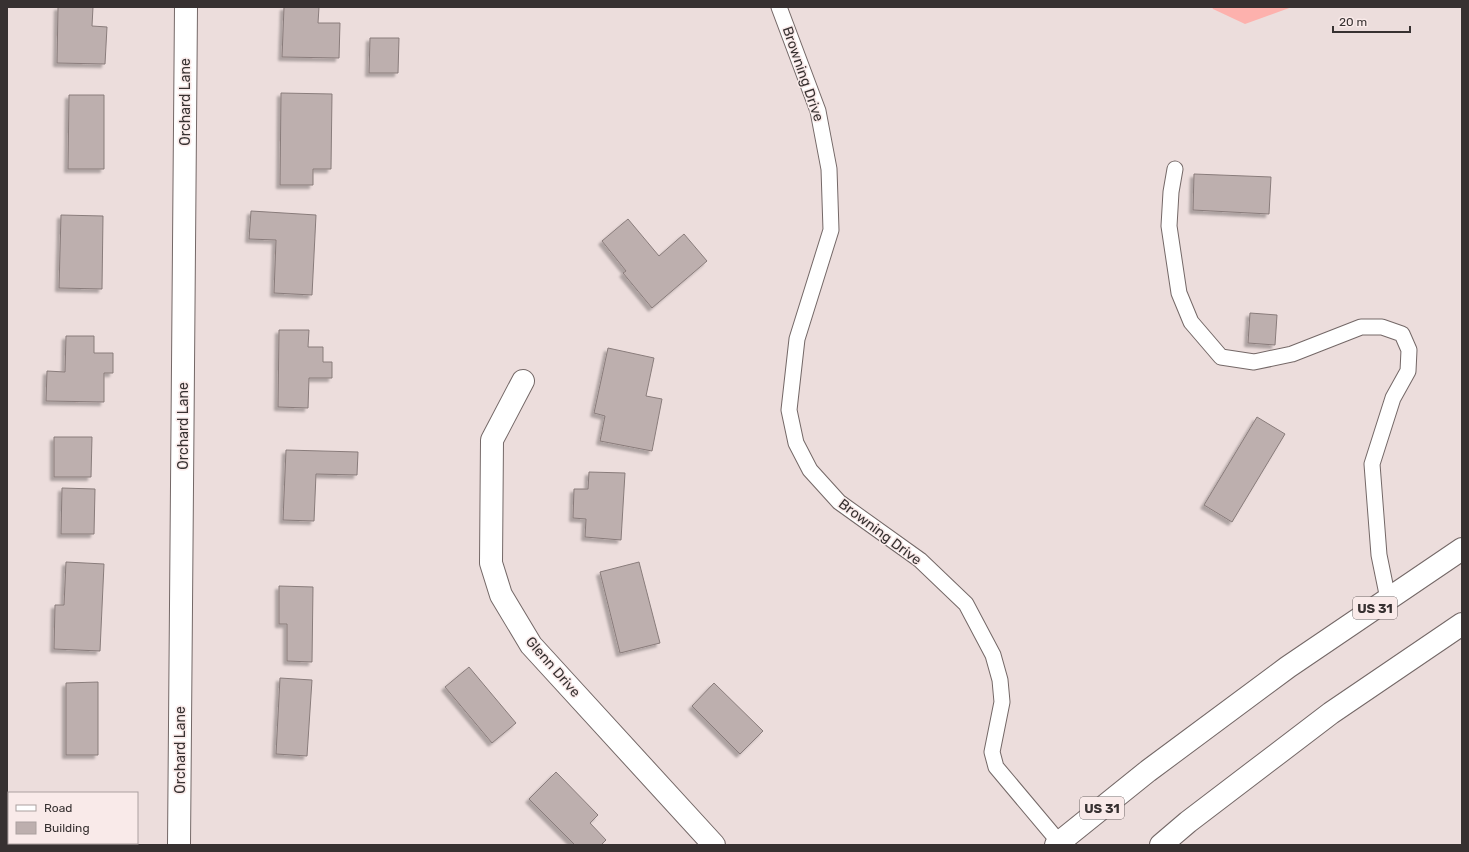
<svg xmlns="http://www.w3.org/2000/svg" width="1469" height="852" viewBox="0 0 1469 852" font-family="Rubik,sans-serif">
<defs>
<filter id="shadow"><feDropShadow dx="-3.5" dy="3.5" stdDeviation="1" flood-color="#0004"/></filter>
</defs>
<rect width="100%" height="100%" fill="#ecdddc"/>
<path fill="#fdb1ad" d="M1212 7H1292L1245 24 1213 9Z"/>
<path fill="#bdafae" stroke="#897c7b" filter="url(#shadow)" d="M58 7H93L92 26 107 27 105 64 57 63Z
M284 7H319L318 23H340L339 58 282 57Z
M370 38H399L398 73H369Z
M281 93 332 94 331 169H313V185H280Z
M69 95H104V169H68Z
M1194 174 1271 177 1269 214 1193 210Z
M251 211 316 215 312 295 274 293 276 240 249 239Z
M61 215 103 216 102 289 59 288Z
M628 219 659 256 684 234 707 261 652 308 623 273 626 271 602 241Z
M1250 313 1277 315 1275 345 1248 343Z
M279 330H309L308 347H323V362H332V378H309L308 408 278 407Z
M66 336H94V353H113V373H104V402L46 401 47 371 65 372Z
M608 348 654 358 646 396 662 399 652 451 600 441 605 416 594 413Z
M1257 417 1285 434 1232 522 1204 505Z
M54 437H92L91 477H54Z
M286 450 358 452 357 475 316 474 314 521 283 520Z
M589 472 625 473 621 540 585 537 586 519 573 518 574 489H588Z
M62 488 95 489 94 534H61Z
M66 562 104 564 100 651 54 649 55 605H64Z
M639 562 660 643 620 653 600 572Z
M279 586 313 587 312 662 287 661V624H279Z
M469 667 516 723 492 743 445 687Z
M280 678 312 680 307 756 276 754Z
M98 682V755H66V683Z
M714 683 763 731 740 754 692 706Z
M556 772 598 815 590 823 606 840 601 845H575L529 799Z
M65 843H97V845H65Z"/>
<g fill="none" stroke-linecap="round" stroke-linejoin="round">
<defs>
<path id="lane" d="M779 7 818 111 829 169 831 230 797 339 789 410 796 443 810 470 839 502 920 560 966 604 993 655 1000 680 1002 702 992 752 996 767 1059 842
M1175 169 1171 192 1169 226 1179 293 1191 322 1221 357 1254 362 1292 354 1361 327H1382L1402 334 1409 350 1408 371 1393 398 1372 464 1379 555 1388 599"/>
<path id="street" d="M523 381 492 440 491 563 501 595 531 645 714 845
M179 845 186 7"/>
<path id="primary" d="M1056 845 1148 771 1288 667 1462 549
M1161 845 1188 822 1331 713 1462 624"/>
</defs>
<use href="#lane" stroke="#746867" stroke-width="17"/>
<use href="#street" stroke="#746867" stroke-width="24"/>
<use href="#primary" stroke="#746867" stroke-width="24"/>
<use href="#lane" stroke="#fff" stroke-width="15"/>
<use href="#street" stroke="#fff" stroke-width="22"/>
<use href="#primary" stroke="#fff" stroke-width="22"/>
</g>
<g text-anchor="middle" dominant-baseline="central" stroke-width="3" stroke-linejoin="round" paint-order="stroke">
<g fill="#f9eae9" stroke="#716868" stroke-width="1">
<rect x="1353" y="597" width="44" height="22" rx="3"/>
<rect x="1080" y="797" width="44" height="22" rx="3"/>
</g>
<g font-size="13" font-weight="bold" fill="#373131">
<text x="1375" y="608">US 31</text>
<text x="1102" y="808">US 31</text>
</g>
<g font-size="14" fill="#373131" stroke="#f9eae9">
<text transform="translate(803 74) rotate(71)">Browning Drive</text>
<text transform="translate(185 102) rotate(-90)">Orchard Lane</text>
<text transform="translate(183 426) rotate(-90)">Orchard Lane</text>
<text transform="translate(880 532) rotate(37)">Browning Drive</text>
<text transform="translate(553 667) rotate(49)">Glenn Drive</text>
<text transform="translate(180 750) rotate(-90)">Orchard Lane</text>
</g>
</g>
<rect width="1469" height="852" fill="none" stroke="#373131" stroke-width="16"/>
<rect x="8" y="792" width="130" height="52" fill="#f9eae9" stroke="#aba09f"/>
<rect x="16" y="805" width="20" height="6" fill="#ffffff" stroke="#aba09f"/>
<text x="44" y="812" font-size="12" fill="#373131">Road</text>
<rect x="16" y="822" width="20" height="12" fill="#bdafae" stroke="#aba09f"/>
<text x="44" y="832" font-size="12" fill="#373131">Building</text>
<path d="M1333 26v6h77v-6" fill="none" stroke="#373131" stroke-width="2"/>
<text x="1339" y="26" font-size="12" fill="#373131" stroke="#f9eae9" stroke-width="3" paint-order="stroke">20 m</text>
</svg>
